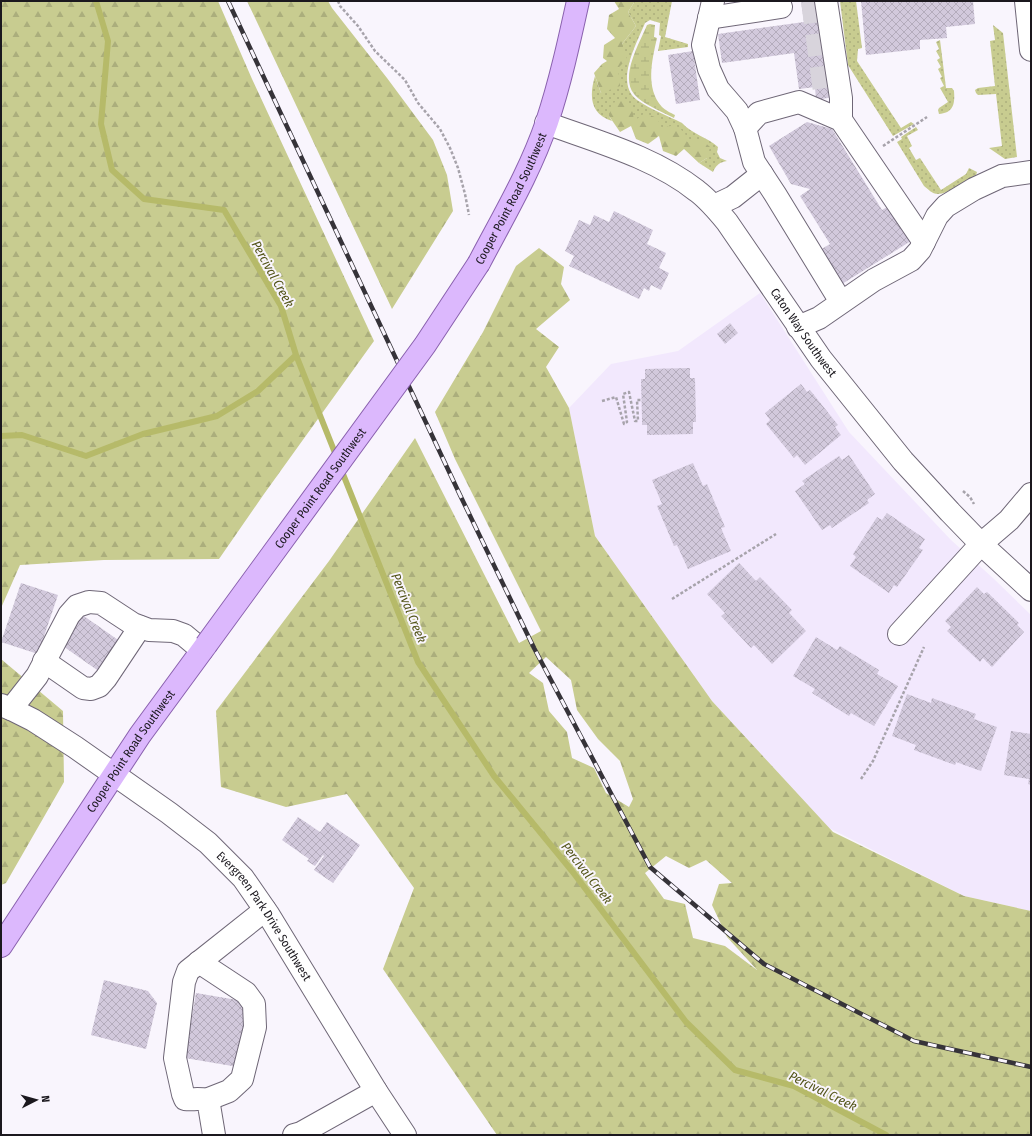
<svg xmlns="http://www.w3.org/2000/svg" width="1032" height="1136" viewBox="0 0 1032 1136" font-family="'Fira Sans Condensed',sans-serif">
<defs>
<pattern id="grass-dots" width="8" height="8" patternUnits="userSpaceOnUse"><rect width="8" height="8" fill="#c8cc90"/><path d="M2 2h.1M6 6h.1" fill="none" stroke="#abae7c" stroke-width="1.8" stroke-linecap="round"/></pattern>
<pattern id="forest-firs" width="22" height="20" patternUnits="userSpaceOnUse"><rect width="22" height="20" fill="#c8cc90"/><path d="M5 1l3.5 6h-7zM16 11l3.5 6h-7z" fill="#abae7c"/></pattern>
<pattern id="wetland-marsh" width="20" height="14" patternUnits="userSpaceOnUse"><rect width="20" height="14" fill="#c8cc90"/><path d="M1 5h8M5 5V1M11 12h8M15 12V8" fill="none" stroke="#abae7c"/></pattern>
<pattern id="building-cross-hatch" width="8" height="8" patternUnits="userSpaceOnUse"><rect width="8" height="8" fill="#d2c9dc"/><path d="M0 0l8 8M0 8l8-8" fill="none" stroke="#b4acbc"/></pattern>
</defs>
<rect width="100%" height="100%" fill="#f9f5fd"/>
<path fill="#f2e8fd" d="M760 293 849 432 951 540 994 579 1031 615V911L964 896 829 828 712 701 595 536 569 408 611 364 678 351Z"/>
<path fill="url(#grass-dots)" d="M635 1H672L665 37 688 44V47L658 51 661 36 659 35 660 23 650 20 645 23C637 43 614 83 637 100 650 109 668 116 682 123 692 134 707 137 718 147L717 152 720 158 727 161C720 162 716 165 713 172L699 163 707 158 687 142 662 128 609 116 612 121C590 114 589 96 595 76L601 93 618 68 622 44 636 26 628 12Z
M840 1H856L862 48 858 49 857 61 901 128 911 122 914 124 893 136 848 65Z
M993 25 1003 33 1017 157 1005 159 989 148 1002 146 996 94 978 95 976 93 975 90 978 88 995 86 990 41 995 40Z
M940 40 946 88H952L954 91C955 103 954 113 939 114L938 110 939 108 948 102 940 88 944 86 940 78 942 77 938 69 941 67 937 60 940 58 936 51 939 49 936 42Z
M916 127 918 130 907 136 912 146 909 148 916 160 920 158 941 190 966 174 969 168 977 172 976 175C967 180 948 194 938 194 932 194 928 189 924 186L897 142 902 139 901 137Z"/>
<path fill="url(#forest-firs)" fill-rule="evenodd" d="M1 1H218L252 79 374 341 264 494 219 559 104 560 20 565 1 608Z
M247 1H328L332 8 387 78 433 140 447 175 453 211 392 309Z
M614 1H635L628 12 636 26 622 44 627 59 618 68 620 86 601 93 594 73 602 64 607 61 603 58 604 45 615 38 607 29 609 15 619 9Z
M624 100 632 107 634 121 645 113 657 118 662 128 675 125 685 133 687 142 701 139 710 147 707 158 699 163 684 149 676 156 663 151 659 136 648 144 636 139 631 126 620 132 609 116 612 103Z
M539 248 564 267 561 284 570 300 536 329 559 347 546 367 569 408 595 536 712 701 833 832 964 896 1031 911V1135H497L383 969 414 888 347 794 286 807 221 787 216 711 329 561 415 438 519 643 541 631 455 459 435 412 483 332 516 266ZM546 657 571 680 577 710 598 739 620 761 633 799 629 807 606 793 594 768 572 758 567 732 549 711 543 683 529 673ZM666 856 689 868 706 860 732 883 719 884 712 905 727 937 757 970 725 946 693 938 685 904 664 899 645 873Z
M1 659 63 711 64 782 6 883 1 885Z"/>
<path fill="url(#wetland-marsh)" d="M650 24 655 25 654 37 657 38C652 60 645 88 662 107 665 110 671 113 675 115L674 118C663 112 642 104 634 94 620 76 639 44 647 25Z"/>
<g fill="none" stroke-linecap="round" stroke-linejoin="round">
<path stroke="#b6ba69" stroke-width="6" d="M96 1 108 41 101 124 112 170 144 199 224 210 281 306 296 355 337 458
M1 436 22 435 86 456 143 434 217 416 258 391 296 355
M341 469 418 662 494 776 572 871 686 1022 735 1070 794 1086 886 1135"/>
</g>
<path fill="url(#building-cross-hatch)" d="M801 1H819L833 97 816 100 815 87 799 89 794 53 722 63 718 34 804 22Z
M861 1H973L975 24 946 27 947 38 920 40V49L866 55Z
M693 51 700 100 676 104 668 55Z
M807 122 832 129 882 210 889 206 911 241 842 284 820 250 830 244 800 196 810 189 791 184 769 146Z
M614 211 653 230 647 244 666 253 659 268 669 273 661 290 651 285 649 291 644 288 639 299 569 266 574 256 565 251 579 220 590 225 594 215 609 222Z
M730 323 738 333 725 344 717 334Z
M690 368V378H695L696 422H693V434L647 435V425H642V419L641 379H645V369Z
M801 384 807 392 810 390 838 425 835 427 841 435 805 465 797 455 794 458 766 424 770 420 765 413Z
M849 455 875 494 867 500 869 503 832 528 830 525 822 530 795 491 805 484 802 481 839 456 842 460Z
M693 463 703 486 707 484 725 527 721 528 731 551 688 569 677 545 674 546 657 506 662 504 652 480Z
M887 513 925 539 919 548 923 550 897 587 894 585 889 593 850 566 856 557 853 554 877 517 882 520Z
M739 563 756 581 760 577 792 610 789 613 806 631 772 664 754 645 751 648 721 616 725 613 707 594Z
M21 583 58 595 38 654 1 642Z
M977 587 984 594 987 592 1019 623 1017 625 1024 632 992 667 983 658 980 662 947 631 951 627 945 621Z
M81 614 121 642 100 672 60 644Z
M816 637 837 650 840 646 879 670 877 674 898 686 874 726 851 713 849 716 812 693 815 689 793 676Z
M907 694 931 703 932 698 976 714 974 719 997 727 981 771 956 762 955 765 914 750 916 745 892 736Z
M1011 731 1031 734V785L1028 784 1029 779 1004 775Z
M298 817 320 832 327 822 360 845 333 883 314 870 324 856 323 855 315 866 307 861 309 859 282 840Z
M104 980 148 991 157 1003 146 1049 91 1035Z
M196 993 249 1002 238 1067 185 1058Z"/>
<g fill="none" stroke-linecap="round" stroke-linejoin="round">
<path stroke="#d8d4dc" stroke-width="22" stroke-dasharray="22 11" stroke-linecap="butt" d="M812 1 825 99"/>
<defs>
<g id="minor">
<path d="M713 1 703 45 709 69 718 89 737 111 745 128 754 162 775 194 841 302"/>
<path d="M826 1 841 98V120"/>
<path d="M1026 1 1031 50"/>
<path d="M709 18 781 7"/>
<path id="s1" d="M546 123C598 142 654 157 697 191 709 200 718 211 727 222L821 359 903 461 950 512 981 544 1031 590"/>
<path d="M745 128 759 113 799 102 841 120 924 242"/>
<path d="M714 206 733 197 762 174"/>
<path d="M798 327 819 318 874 280 911 260 920 250 937 216 946 206 974 189 1002 176 1031 172"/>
<path d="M899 634 981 544 1009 520 1031 494"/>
<path d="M44 661 83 688 91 689 99 686 106 678 140 627"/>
<path id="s2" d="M1 705 11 709 33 720 75 747 169 813 208 843 243 878 268 914 376 1091 405 1135"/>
<path d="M11 709 37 676 69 615 77 606 89 602 101 603 133 624 149 630 173 631 184 635 202 650"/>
<path d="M199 962 246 993 254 1004 255 1027 242 1079 229 1091 206 1100"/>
<path d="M214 1135 209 1105 206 1100C199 1098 192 1100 185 1099L183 1094 175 1058 184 982 188 971 265 910"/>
<path d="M294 1135 301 1133 376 1091"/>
</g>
<g id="major">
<path id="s3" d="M479 263C503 217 530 172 547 122 560 83 569 42 578 1"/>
<path id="s4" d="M1 946 140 735 206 645"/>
</g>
</defs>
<use href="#minor" stroke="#6f6777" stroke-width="24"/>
<use href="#major" stroke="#8a61ae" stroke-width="24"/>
<path stroke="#a7a3ab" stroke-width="2.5" stroke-dasharray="3 2" stroke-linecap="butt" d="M338 1 340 6 358 26 375 51 405 80 418 103 440 129 450 148 458 168 465 194 469 215
M883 146 927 117
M602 401 616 397 624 424 627 422 623 394 629 392 635 421H638L637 400H641
M963 491 970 497 974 504
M672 599 776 534
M861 779 873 761 924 647"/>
<use href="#minor" stroke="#fff" stroke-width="22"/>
<use href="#major" stroke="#dcb8fd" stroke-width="22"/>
<defs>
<path id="rail" d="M228 1 460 495 534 648 650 867 764 964 914 1041 1031 1067"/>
</defs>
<use href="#rail" stroke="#363339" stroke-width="4.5"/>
<use href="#rail" stroke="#f9f5fd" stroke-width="3" stroke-dasharray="9" stroke-linecap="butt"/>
<defs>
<g id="major-bridge">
<path id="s5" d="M206 645 425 345 479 263"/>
</g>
</defs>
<use href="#major-bridge" stroke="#8a61ae" stroke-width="24" stroke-linecap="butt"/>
<use href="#major-bridge" stroke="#dcb8fd" stroke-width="22"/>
</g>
<g text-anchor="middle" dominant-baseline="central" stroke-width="4" stroke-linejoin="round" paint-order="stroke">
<g font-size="12" fill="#1b181e" stroke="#f9f5fd">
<text stroke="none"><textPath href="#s3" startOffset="72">Cooper Point Road Southwest</textPath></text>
<text stroke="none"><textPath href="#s1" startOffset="344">Caton Way Southwest</textPath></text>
<text stroke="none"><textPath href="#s5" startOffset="194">Cooper Point Road Southwest</textPath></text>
<text stroke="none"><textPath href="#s4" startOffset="234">Cooper Point Road Southwest</textPath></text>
<text stroke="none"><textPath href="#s2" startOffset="342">Evergreen Park Drive Southwest</textPath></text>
</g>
<g font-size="13" font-style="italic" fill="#535519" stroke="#f9f5fd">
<text transform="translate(273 274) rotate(61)">Percival Creek</text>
<text transform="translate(409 608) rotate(68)">Percival Creek</text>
<text transform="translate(587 873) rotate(52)">Percival Creek</text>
<text transform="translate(823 1091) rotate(26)">Percival Creek</text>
</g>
</g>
<rect width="1032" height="1136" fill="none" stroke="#1b181e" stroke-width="4"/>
<g transform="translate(36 1100) rotate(84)" stroke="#f9f5fd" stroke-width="3" paint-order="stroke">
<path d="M0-3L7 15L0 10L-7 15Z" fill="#1b181e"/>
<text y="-6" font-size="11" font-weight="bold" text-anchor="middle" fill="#1b181e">N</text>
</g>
</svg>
